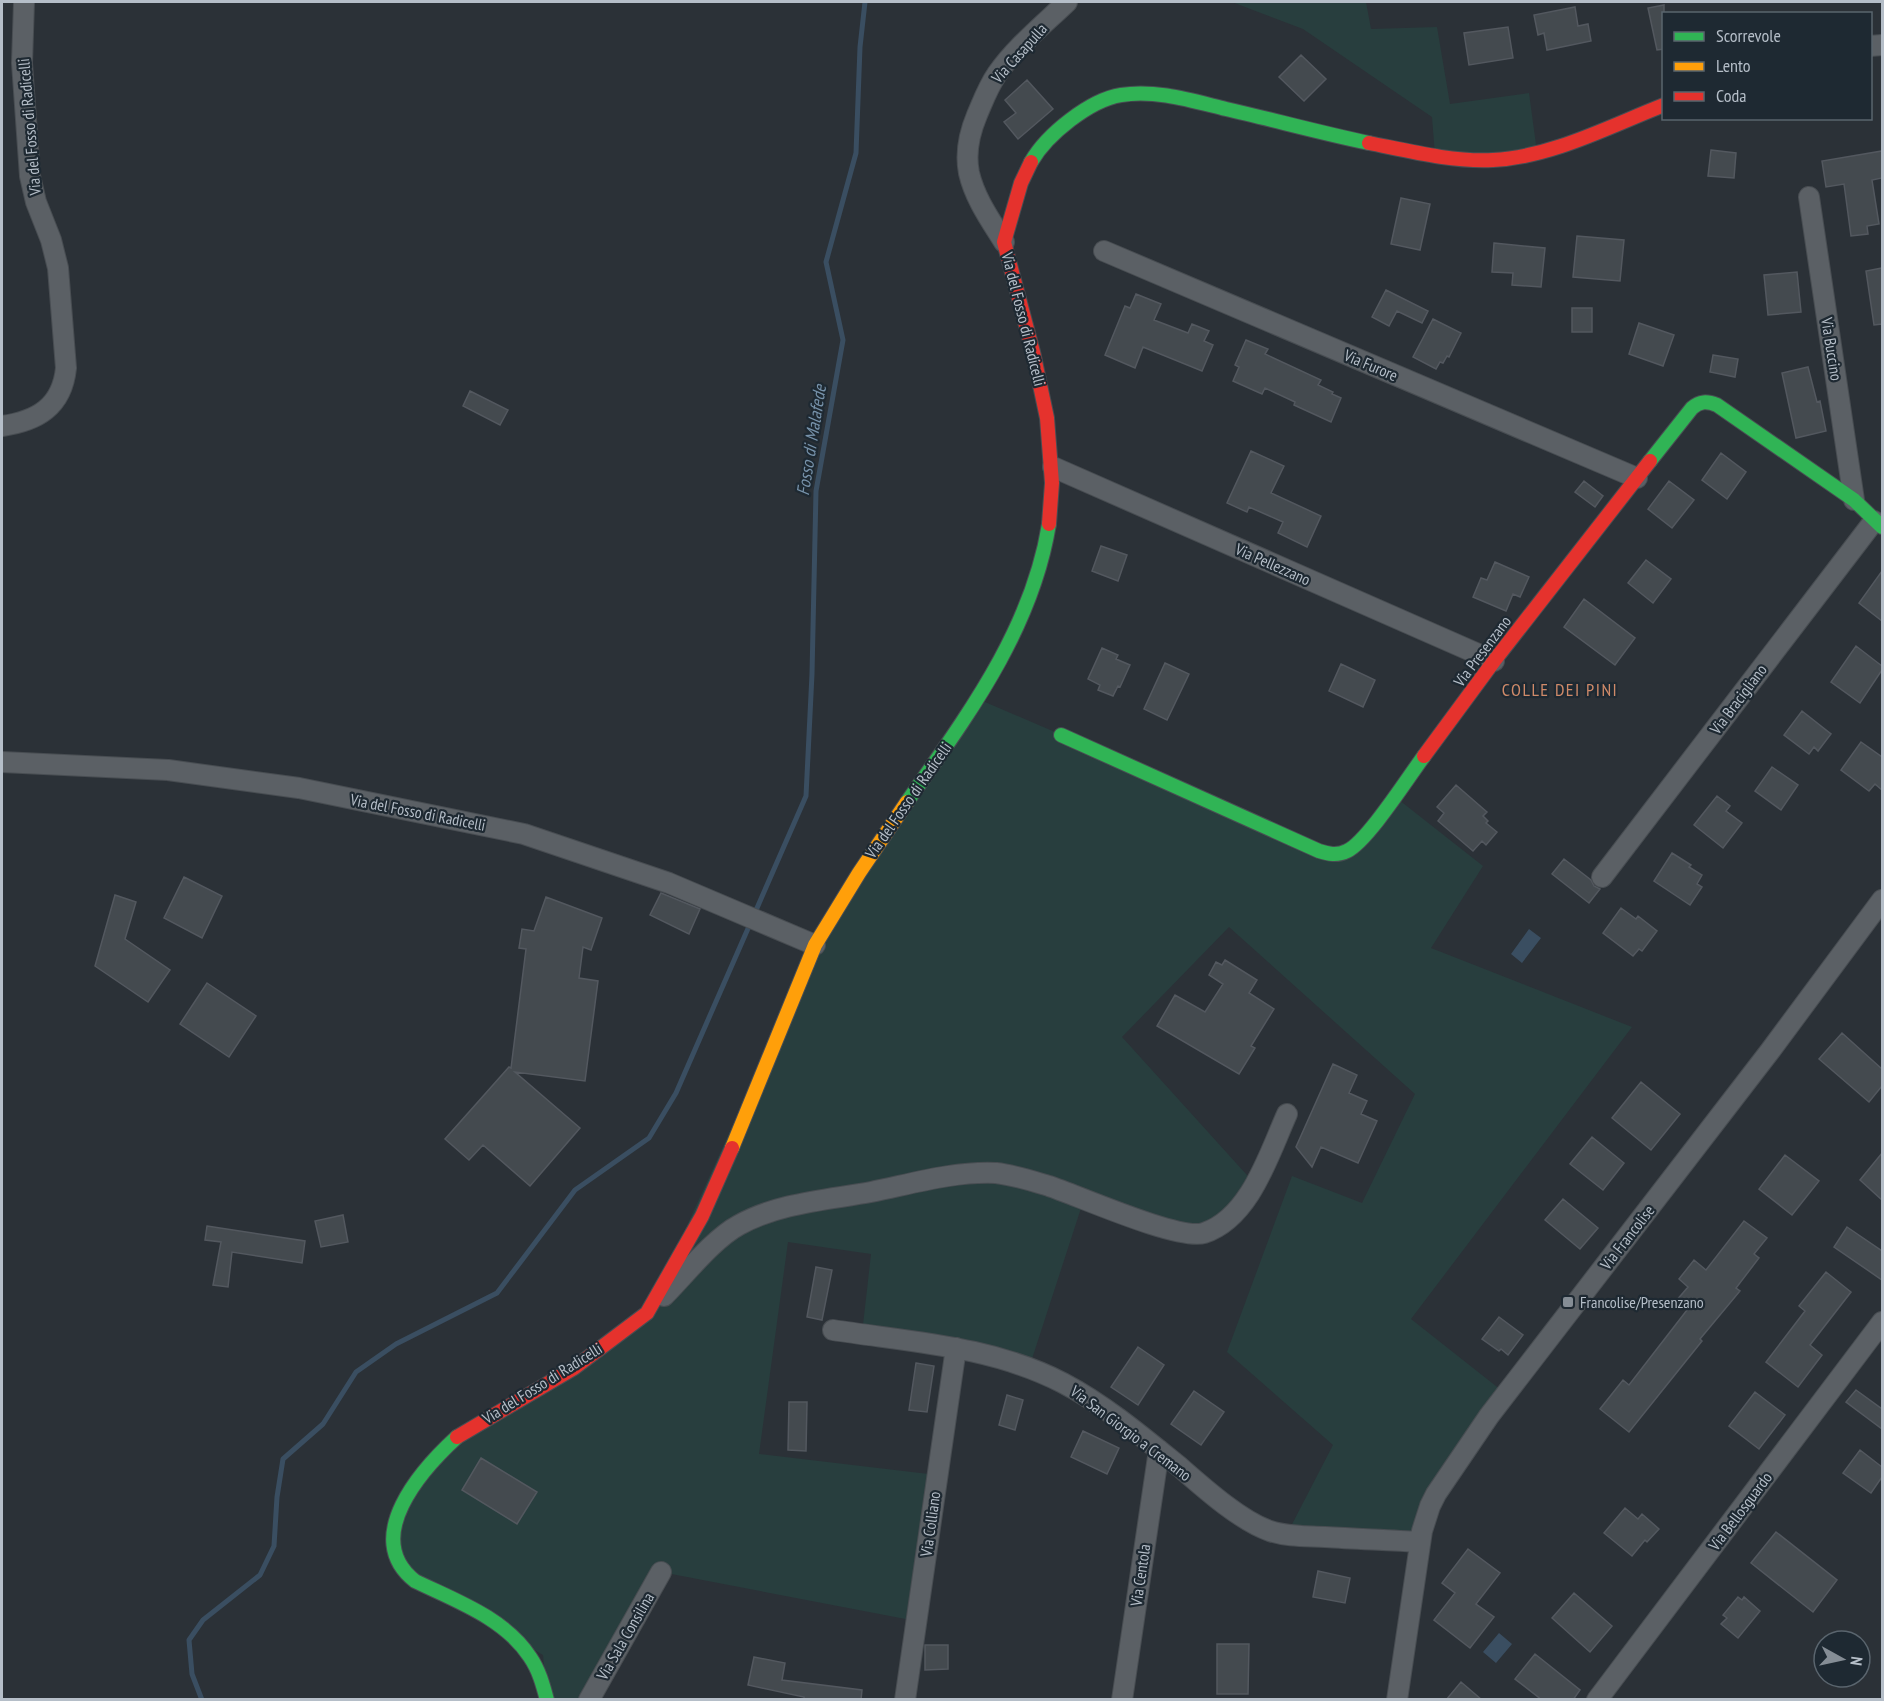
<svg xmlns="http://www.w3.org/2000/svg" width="1884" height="1701" viewBox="0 0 1884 1701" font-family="'PT Sans Narrow',sans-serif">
<rect width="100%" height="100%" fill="#2b3137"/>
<path fill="#283e3e" d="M1232 2H1366L1371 29 1437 27 1450 104 1529 93 1537 152 1435 155 1432 117 1303 29Z
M978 699 1341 855 1394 796 1483 866 1431 948 1632 1027 1411 1319 1506 1394 1432 1500 1420 1542 1287 1534 1333 1445 1227 1352 1292 1176 1362 1203 1415 1094 1229 927 1122 1037 1255 1184 1212 1230 1084 1199 1029 1368 862 1334 871 1254 788 1242 759 1454 937 1475 916 1621 661 1572 589 1699H547L543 1655 415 1581 394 1534 435 1457 647 1313 815 945Z"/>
<path fill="#3a4e61" d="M1529 929 1541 938 1522 963 1511 954Z
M1499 1633 1512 1644 1496 1663 1483 1652Z"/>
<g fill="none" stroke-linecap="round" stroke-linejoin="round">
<path stroke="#3a4e61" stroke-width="5" d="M202 1700 192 1674 189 1640 203 1620 260 1575 274 1546 277 1497 283 1459 323 1424 356 1372 396 1344 497 1293 575 1190 649 1138 676 1093 806 796 812 674 816 491 843 340 826 262 856 153 860 47 865 2"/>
</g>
<path fill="#444a4f" stroke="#53585f" stroke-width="1.5" d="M1664 5V49L1657 50 1648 8Z
M1575 7 1578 26 1588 24 1591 41 1547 50 1544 33 1538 35 1534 15Z
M1508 27 1513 58 1469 65 1464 33Z
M1301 55 1326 79 1304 101 1279 77Z
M1027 80 1053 109 1018 139 1004 122 1016 113 1005 100Z
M1711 150 1736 153 1734 178 1708 176Z
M1882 151V178L1872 180 1879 224 1867 226 1868 234 1851 236 1844 184 1826 187 1822 161Z
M1401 198 1430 204 1420 250 1391 244Z
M1577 236 1624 240 1620 281 1573 277Z
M1494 243 1545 248 1541 287 1512 285 1513 273 1492 272Z
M1882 268V324L1874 325 1866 271Z
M1797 272 1801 312 1768 315 1764 275Z
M1386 290 1428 311 1422 323 1397 311 1389 326 1372 317Z
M1136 294 1161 304 1154 320 1188 333 1192 324 1209 331 1204 341 1213 345 1202 371 1143 347 1135 368 1105 355 1125 306 1130 308Z
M1572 308H1592V332H1572Z
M1433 319 1461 333 1449 357 1447 356 1443 363 1440 362 1436 369 1413 357Z
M1639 323 1674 335 1663 366 1629 354Z
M1246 340 1268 349 1265 354 1321 380 1318 385 1333 392 1332 394 1341 398 1331 422 1294 405 1295 402 1265 388 1262 394 1233 381 1239 367 1235 365Z
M1713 355 1738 359 1735 377 1710 372Z
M1808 367 1817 402 1820 401 1826 431 1796 438 1782 373Z
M470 391 508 410 500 425 463 406Z
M1251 451 1284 466 1271 493 1321 516 1307 547 1278 533 1283 522 1249 507 1247 512 1227 503Z
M1721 453 1746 472 1727 499 1702 480Z
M1584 481 1603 496 1595 507 1575 492Z
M1669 481 1694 500 1672 528 1648 509Z
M1101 546 1127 555 1118 581 1092 571Z
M1646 560 1671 579 1653 603 1628 583Z
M1495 562 1529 577 1520 597 1513 594 1506 611 1473 597 1481 578 1487 580Z
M1882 571V621L1859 603Z
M1584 599 1635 638 1615 665 1564 627Z
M1856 646 1882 666V670L1860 703 1831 682Z
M1102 648 1118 655 1116 659 1130 665 1120 687 1118 686 1113 696 1098 690 1100 685 1088 679Z
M1165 663 1189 674 1167 720 1144 709Z
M1341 664 1375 680 1363 707 1329 691Z
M1802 711 1831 734 1818 751 1814 747 1809 754 1784 735Z
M1861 742 1882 757V790L1875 784 1869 791 1841 770Z
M1772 767 1798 785 1781 810 1755 791Z
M1456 785 1487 812 1483 816 1488 821 1486 823 1497 832 1486 845 1482 841 1473 851 1438 821 1444 813 1437 807Z
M1717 796 1730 806 1726 811 1742 823 1723 848 1694 825Z
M1672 853 1691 865 1689 867 1702 875 1697 884 1702 887 1690 905 1654 881Z
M1564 859 1591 880 1594 886 1600 889 1589 903 1552 874Z
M184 877 222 896 202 938 164 918Z
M661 893 700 909 689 934 650 915Z
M115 895 136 902 125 939 170 970 148 1002 95 966Z
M546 897 602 918 591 950 583 947 579 978 598 981 585 1081 515 1072 580 1128 530 1186 483 1145 469 1160 445 1139 509 1067 511 1068 526 949 519 948 522 929 534 931Z
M1621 908 1636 919 1638 916 1657 931 1642 951 1639 949 1633 956 1603 933Z
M1225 960 1257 980 1249 993 1274 1009 1251 1046 1255 1048 1239 1074 1157 1026 1175 995 1205 1012 1223 984 1209 975 1216 962 1222 965Z
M207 983 256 1016 229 1057 180 1024Z
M1842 1033 1882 1069V1086L1869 1102 1819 1059Z
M1333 1064 1357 1075 1349 1093 1367 1101 1361 1114 1377 1121 1358 1163 1321 1147 1312 1167 1296 1147Z
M1641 1082 1680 1114 1651 1150 1612 1118Z
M1592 1137 1624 1163 1603 1190 1570 1164Z
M1882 1153V1200L1860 1180Z
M1785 1155 1819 1181 1792 1215 1759 1189Z
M1563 1199 1598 1228 1580 1249 1545 1220Z
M343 1215 348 1242 321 1247 315 1221Z
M1744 1221 1767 1238 1754 1254 1759 1258 1736 1288 1740 1291 1700 1339 1702 1341 1629 1432 1600 1409 1623 1380 1629 1385 1687 1310 1676 1301 1688 1287 1679 1279 1694 1260 1706 1270Z
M207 1226 305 1241 302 1263 232 1252 228 1287 213 1285 221 1242 205 1240Z
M1847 1227 1882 1251V1280L1834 1247Z
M816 1267 832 1270 822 1320 807 1317Z
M1826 1272 1851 1292 1810 1345 1822 1355 1798 1387 1766 1362 1805 1311 1799 1306Z
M1499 1317 1523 1335 1508 1355 1501 1349 1499 1351 1482 1339Z
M1138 1347 1164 1365 1138 1405 1111 1387Z
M916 1363 934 1366 927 1412 909 1410Z
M1856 1390 1882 1409V1429L1846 1402Z
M1194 1391 1224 1412 1201 1445 1171 1424Z
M1755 1392 1785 1415 1759 1449 1729 1426Z
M1007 1395 1023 1400 1015 1430 999 1425Z
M789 1402H807L806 1451 788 1450Z
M1083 1431 1119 1448 1107 1474 1071 1457Z
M1860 1450 1882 1467V1477L1871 1493 1843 1473Z
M481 1458 537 1492 517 1524 462 1490Z
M1625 1508 1638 1519 1642 1514 1659 1529 1647 1542 1645 1540 1632 1556 1604 1533Z
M1776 1532 1837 1580 1813 1612 1751 1563Z
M1468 1549 1500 1573 1476 1604 1494 1617 1470 1648 1434 1620 1455 1593 1442 1583Z
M1318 1571 1350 1578 1345 1603 1313 1597Z
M1574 1593 1612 1626 1590 1652 1552 1618Z
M1738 1597 1742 1600 1744 1597 1760 1611 1738 1638 1721 1624 1727 1618 1723 1615Z
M1217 1644H1249L1248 1694H1217Z
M925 1645H948V1669L925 1670Z
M1535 1654 1580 1690 1573 1700H1542L1515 1679Z
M754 1657 785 1663 782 1680 862 1690 861 1700H804V1697L748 1685Z
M1461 1682 1482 1700H1446Z"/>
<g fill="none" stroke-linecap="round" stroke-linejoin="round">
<defs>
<path id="street" d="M1870 46 1882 45
M1809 197 1854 500
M1004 242C991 221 975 199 969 173 965 153 969 134 977 115 983 101 988 87 997 74 1016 47 1043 25 1067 2
M1104 251 1637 478
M2 426C37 421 62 407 66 368L58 268 51 240 36 202 30 176 22 63 24 2
M1053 467 1494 661
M2 762 168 770 299 788 524 834 669 883 815 945
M1602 877 1874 521
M664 1296C685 1275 713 1239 739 1225 778 1203 827 1200 871 1192 911 1184 954 1171 996 1173 1014 1175 1032 1181 1049 1186 1079 1196 1179 1241 1204 1233 1250 1218 1269 1154 1287 1114
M833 1330C910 1342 992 1346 1063 1383 1105 1405 1144 1438 1181 1468 1205 1489 1241 1521 1270 1531 1287 1537 1307 1536 1325 1537 1357 1539 1388 1540 1420 1542
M589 1700 661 1572
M905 1700 956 1348
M1122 1700 1159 1450
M1397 1700 1422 1531 1430 1506 1436 1494 1489 1416 1770 1051 1882 900
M1597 1700 1882 1322"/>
<path id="fast" d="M1031 162C1047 134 1090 100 1121 95 1155 89 1193 101 1226 109 1274 120 1321 133 1369 143
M1650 461 1692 408C1700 401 1707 401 1717 405L1854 500 1882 527
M1061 735 1319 851C1328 854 1337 856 1347 851 1367 842 1409 776 1424 756
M907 802C967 716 1032 630 1049 524
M457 1437C422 1469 360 1538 415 1581 454 1600 505 1618 530 1657 539 1670 543 1685 547 1700"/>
<path id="slow" d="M732 1148 815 945 859 873 907 802"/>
<path id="jam" d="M1369 143C1409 151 1452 162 1493 160 1552 157 1610 126 1664 105
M1031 162 1021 183 1004 242 1033 352 1047 418 1052 483 1049 524
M1424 756 1494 661 1650 461
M457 1437 574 1368 647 1313 702 1216 732 1148"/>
</defs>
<use href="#street" stroke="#484d52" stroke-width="22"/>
<use href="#fast" stroke="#484d52" stroke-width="16"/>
<use href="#slow" stroke="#484d52" stroke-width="16"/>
<use href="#jam" stroke="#484d52" stroke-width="16"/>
<use href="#street" stroke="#5b6065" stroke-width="20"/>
<use href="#fast" stroke="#30b455" stroke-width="14"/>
<use href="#slow" stroke="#ff9f0a" stroke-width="14"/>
<use href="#jam" stroke="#e5322d" stroke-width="14"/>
</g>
<rect fill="#858d95" stroke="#1e2932" stroke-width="2" x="1562" y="1296" width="12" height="12" rx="3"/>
<g text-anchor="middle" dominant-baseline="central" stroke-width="4.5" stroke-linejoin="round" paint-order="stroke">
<g font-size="16" fill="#b5bec8" stroke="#1e2932">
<text transform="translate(1019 53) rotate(-48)">Via Casapulla</text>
<text transform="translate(29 127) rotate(-95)">Via del Fosso di Radicelli</text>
<text transform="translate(1024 319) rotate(76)">Via del Fosso di Radicelli</text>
<text transform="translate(1832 349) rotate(81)">Via Buccino</text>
<text transform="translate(1371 365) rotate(23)">Via Furore</text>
<text transform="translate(1273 564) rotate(24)">Via Pellezzano</text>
<text transform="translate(1482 651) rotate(-53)">Via Presenzano</text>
<text transform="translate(1738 699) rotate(-53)">Via Bracigliano</text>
<text transform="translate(908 800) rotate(-55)">Via del Fosso di Radicelli</text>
<text transform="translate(418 812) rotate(11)">Via del Fosso di Radicelli</text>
<text transform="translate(1627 1237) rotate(-52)">Via Francolise</text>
<text transform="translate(542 1383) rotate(-32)">Via del Fosso di Radicelli</text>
<text transform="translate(1131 1433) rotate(37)">Via San Giorgio a Cremano</text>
<text transform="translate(1740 1511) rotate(-53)">Via Bellosguardo</text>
<text transform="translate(930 1524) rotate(-82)">Via Colliano</text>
<text transform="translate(1140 1575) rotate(-82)">Via Centola</text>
<text transform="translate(625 1636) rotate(-60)">Via Sala Consilina</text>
</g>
<g font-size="16" fill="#b5bec8" stroke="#1e2932" text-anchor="start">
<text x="1580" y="1302">Francolise/Presenzano</text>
</g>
<g font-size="18" font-style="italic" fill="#7792aa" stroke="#1e2932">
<text transform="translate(811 440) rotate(-81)">Fosso di Malafede</text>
</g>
<g font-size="18" letter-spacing="1.5" fill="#cf8a69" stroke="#1e2932">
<text x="1560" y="689">COLLE DEI PINI</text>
</g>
</g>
<rect width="1884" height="1701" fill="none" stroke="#b5bec8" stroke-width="6"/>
<rect x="1662" y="12" width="210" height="108" fill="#1e2932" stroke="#5a656e" stroke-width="1.5"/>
<rect x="1674" y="32" width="30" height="9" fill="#30b455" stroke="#5a656e" stroke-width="1.5"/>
<text x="1716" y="42" font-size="18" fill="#b5bec8">Scorrevole</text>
<rect x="1674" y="62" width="30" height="9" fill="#ff9f0a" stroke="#5a656e" stroke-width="1.5"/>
<text x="1716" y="72" font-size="18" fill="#b5bec8">Lento</text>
<rect x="1674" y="92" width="30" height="9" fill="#e5322d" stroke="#5a656e" stroke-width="1.5"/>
<text x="1716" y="102" font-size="18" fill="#b5bec8">Coda</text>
<g transform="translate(1842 1659) rotate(98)"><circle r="28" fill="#1e2932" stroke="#5a656e" stroke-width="1.5"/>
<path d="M0-4.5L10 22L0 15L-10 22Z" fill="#858d95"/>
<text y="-9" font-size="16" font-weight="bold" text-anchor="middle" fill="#b5bec8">N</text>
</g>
</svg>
